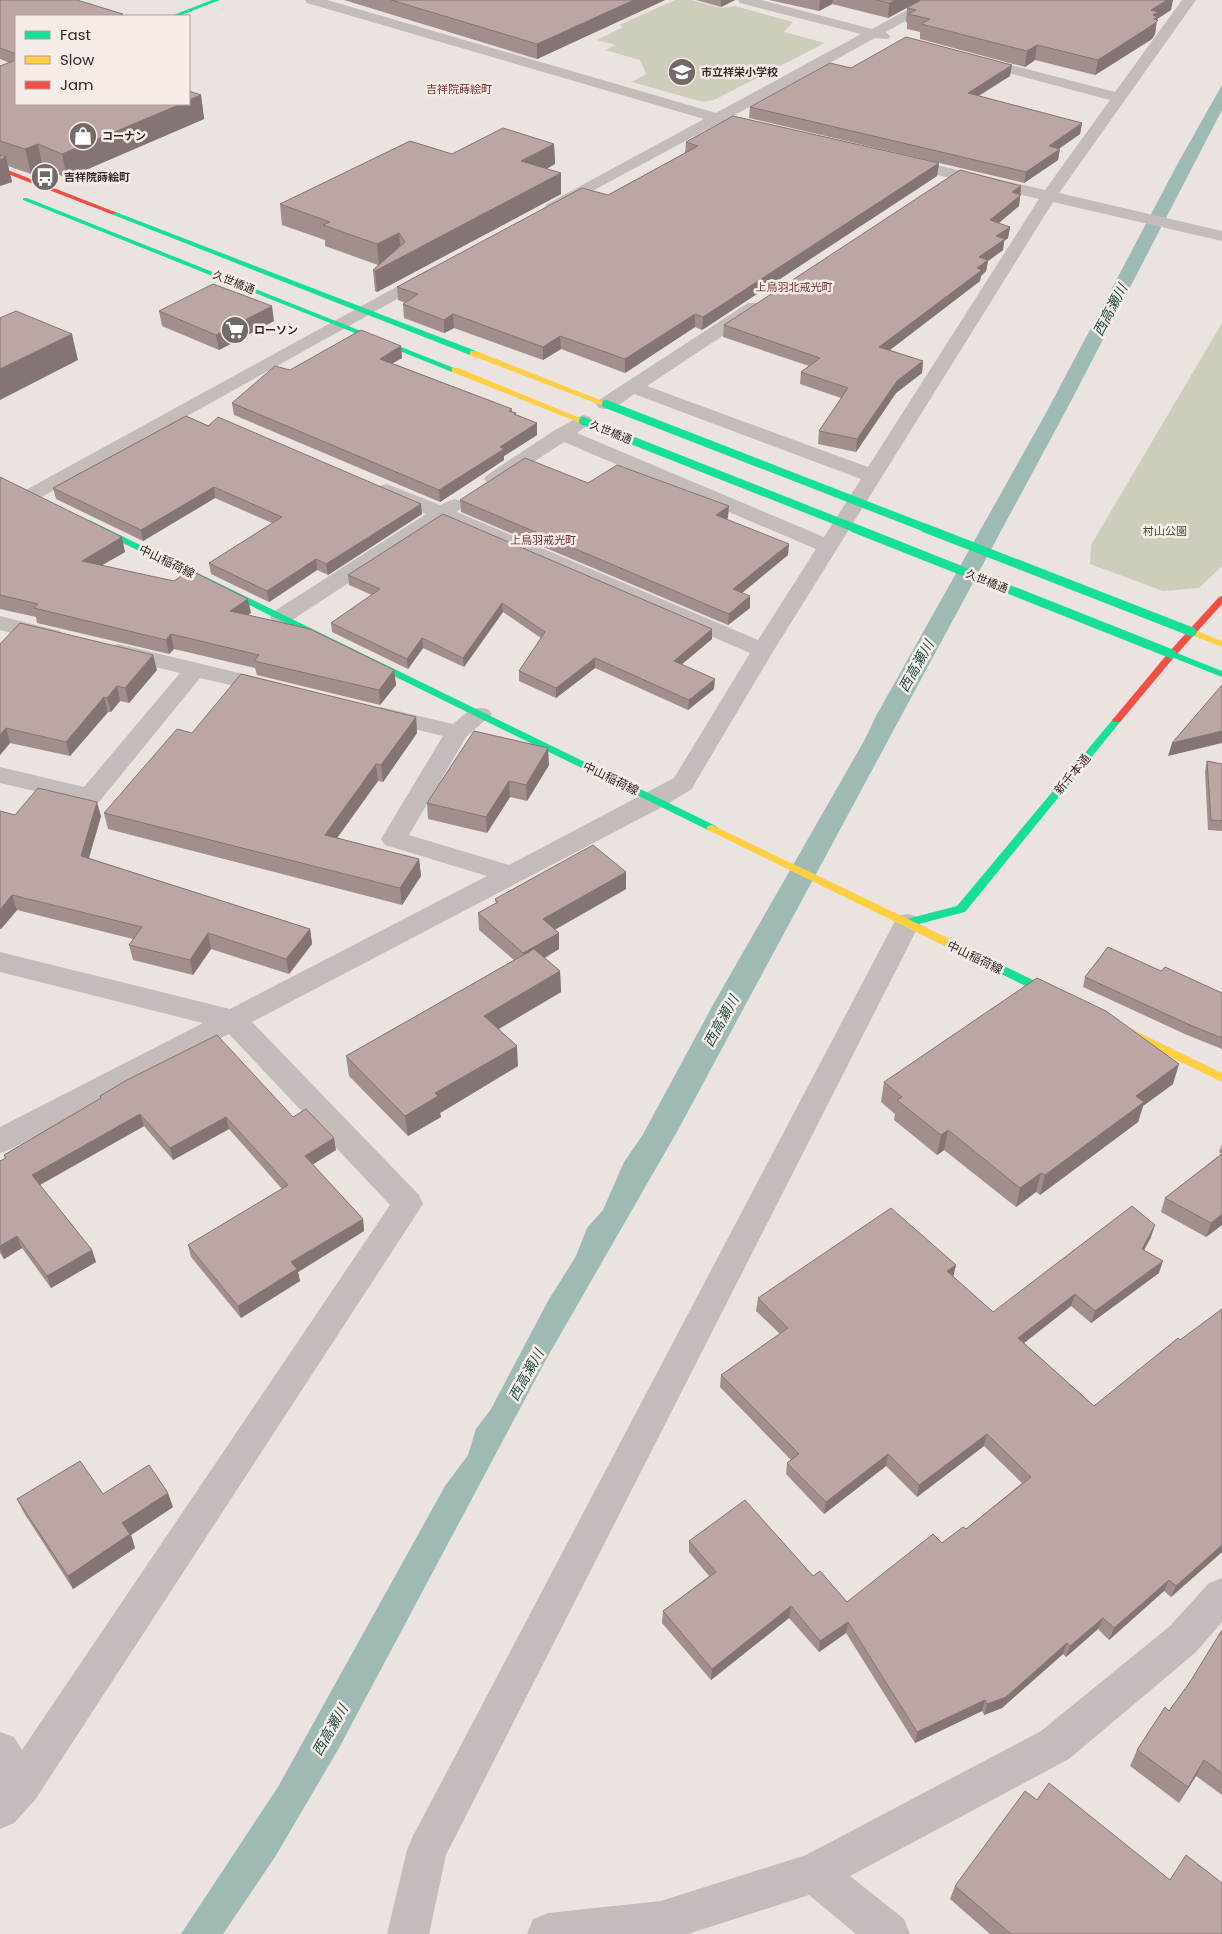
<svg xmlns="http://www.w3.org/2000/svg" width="1222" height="1934" viewBox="0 0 1222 1934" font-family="Poppins,'Noto Sans JP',sans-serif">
<rect width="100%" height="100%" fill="#eae3e0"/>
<path fill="#cecdbc" d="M675 0H691L721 8 735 6 793 22 784 32 825 43 714 100 703 102 632 82 646 74 640 60 605 50 616 45 597 40 623 27 619 25Z
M1222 323V566L1199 588 1163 591 1090 564 1091 545Z"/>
<path fill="#9fbab4" d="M1222 85V110L1070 403 678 1130 548 1356 339 1748 275 1857 223 1934H181L278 1787 445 1486 468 1455 476 1429 491 1409 548 1301 576 1256 587 1228 603 1210 624 1162 642 1136 714 1003 864 741 876 716 1046 413 1178 163Z"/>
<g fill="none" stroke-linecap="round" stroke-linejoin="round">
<path fill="#c3bcba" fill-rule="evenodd" d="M305 0H327L716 113 861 34 740 3 738 0H761L872 29 925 0H942L886 32 890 36 888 39 875 38 731 117 736 121 733 124 719 123 553 212 547 210 545 207 547 204 704 119 307 3Z
M1182 0H1196L1059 193 1222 231V241L1053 202 774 650 695 783 692 789 664 806 252 1022 419 1195 423 1204 35 1800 14 1823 0 1829V1732L14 1737 22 1750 390 1205 229 1034 11 1149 0 1153V1127L203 1023 0 972V952L230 1009 487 876 385 845 381 839 443 736 373 719 369 714 373 709 381 707 453 724C465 714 473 705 488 709L492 714 466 737 409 835 509 865 674 778 750 653 443 521 289 622 281 624 273 622 270 617 273 612 426 514 380 494 377 490 380 486 387 484 440 505 454 499 461 501 464 505 457 512 758 640 816 549 564 442 501 483 494 485 487 483 484 479 487 475 555 430 583 415 590 417 593 421 577 433 824 537 861 479 634 394C623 402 613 412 599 408L596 404 599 400 748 303H760L763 307 760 311 647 386 868 467 1039 199 895 165 893 162 901 157 1045 190 1110 100 971 63 969 60 971 57 976 56 1115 92Z
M429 269 435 270 438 274 435 278 38 499 31 501 24 499 21 495 24 491Z
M0 616 60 631 63 636 60 641 52 643 0 630Z
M118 644 281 683 285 688 281 693 273 695 200 678 99 802 90 804 0 783V767L84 787 180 673 110 656 107 651 110 646Z
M907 914 916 916 920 923 446 1855 429 1934H387L407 1850 413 1836 894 923 898 916Z
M1222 1578V1622L1196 1652 1069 1759 850 1876 904 1919 910 1934H856L809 1895 688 1934H527L533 1919 548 1913 661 1901 806 1855 1041 1731 1170 1626 1209 1583Z"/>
<path fill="#16e098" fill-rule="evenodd" d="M212 0H220L179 16H171Z
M23 198H27L459 370 452 372 23 200Z
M113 211 476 351 477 353 470 355 111 214V212Z
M89 520 716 826 717 828 712 831 708 830 86 525V521Z
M1172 651 1222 671V677L1169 656V652Z
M1117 717 1122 720 1120 722 965 912 907 927 903 926 902 923 903 920 957 906 1114 718Z
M975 952 1068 997 1070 1000 1064 1004 1060 1003 971 959 969 956Z"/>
<path fill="#ffcf43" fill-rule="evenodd" d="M470 351H476L610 404 603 406 470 355Z
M452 368H458L587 421 580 423 452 372Z
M1192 629 1222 641V647L1189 634 1187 632Z
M712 825 979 953 981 956 979 959H971L708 830 707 828 708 826Z
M1113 1020 1222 1073V1082L1109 1027 1107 1024 1109 1021Z"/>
<path fill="#f24e42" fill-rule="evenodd" d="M0 167 115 212 116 213 111 214 0 171Z
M1222 596V604L1175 656 1120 722H1114L1112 720 1114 718 1169 652 1219 597Z"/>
<path stroke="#16e098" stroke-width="8" d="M606 404 928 529
M583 421 857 529"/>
<path stroke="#16e098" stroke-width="9" d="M854 528 1172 654
M925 528 1192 632"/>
</g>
<path fill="#a28f8d" d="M0 0 123 14V16H16V104L201 95 204 119 67 178 43 169 31 174 8 166 12 182 0 186V66L10 63 0 59Z
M344 0H665L537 59Z
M696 0H735L721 7Z
M769 0H921L888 18 832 4 819 11Z
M907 8 1171 10 1157 19 1155 34 1152 39 1095 75 1035 60 1025 67 920 39V32L907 29V23L906 22Z
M851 68 1010 76 979 96 1082 123 1080 134 1059 148 1058 160 1024 183 749 118 750 107Z
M686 142 939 163 937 176 702 330 695 327 625 373 561 349 543 360 454 328 444 333 404 318 403 304 406 303 398 300 397 287 608 195 685 153Z
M554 144 555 164 546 169 561 173V194L377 292 375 291 373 270 378 265 325 246V240L282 225 280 204 452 154Z
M1021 186 1019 206 999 223 1010 227 1008 238 1004 241 1003 250 988 261 986 271 981 276 980 281 890 350 923 361 922 373 896 393 856 452 818 444 819 431 841 398 800 384 801 372 809 366 723 337 724 325Z
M159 311 274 321 219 350 162 326Z
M401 346 402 358 392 363 512 409V412L516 415 537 423V435L504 456V460L440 502 234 415 232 403 290 370Z
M186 416 422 514 328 575 317 570 269 602 211 574 209 563 272 523 215 498 143 541 56 499 53 488Z
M0 477 125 552 102 565 251 613 248 615 394 670 396 685 380 705 257 675 255 668 174 649 169 654 37 623 36 617 0 609Z
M588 483 728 518 726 519 788 555 742 593 750 608 728 625 461 512 460 500Z
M348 575 712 629V639L681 664 714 689 688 710 595 668 556 698 519 681V671L541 638 503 612 464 667 423 648 408 669 332 632 331 623 372 595 349 585Z
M0 644 157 670 129 703 120 701 111 712H108L70 756 10 743 0 755Z
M416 717 417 733 383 782 378 781 337 838 419 859 421 876 402 905 108 829 104 813 192 733Z
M1207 761 1222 764V831L1208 830 1205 771Z
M549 765 527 801 510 797 487 833 428 819 427 803Z
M0 811 15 815 101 816 89 858 310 929 312 944 289 974 211 949 193 975 133 960 129 945 133 939 17 910 1 929H0Z
M626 872V889L555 929 559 949 545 958 560 971 561 992 499 1029 518 1066 440 1113 441 1117 408 1136 349 1076 346 1056 514 960 479 930 478 913 496 904 495 899Z
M1161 971 1222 993V1049L1187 1035 1083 987 1085 977Z
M884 1082 1173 1084 1143 1106 1138 1122 1040 1195 1036 1192 1016 1207 944 1150 937 1155 894 1120 895 1114 881 1102Z
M100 1096 293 1117 336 1150 312 1164 363 1219 364 1231 298 1272 300 1281 241 1318 191 1257 188 1245 282 1189 229 1129 173 1160 144 1126 40 1185 92 1250 96 1262 51 1288 22 1248 4 1259 0 1253V1161L5 1158 4 1155 100 1099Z
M1222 1144V1225L1206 1237 1161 1212 1165 1198 1221 1154 1219 1152Z
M1151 1237 1144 1250 1159 1273 1091 1323 1071 1306 1024 1343 1094 1406 1222 1309V1552L1171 1597 1164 1591 1109 1640 1098 1629 1066 1657 1063 1654 1002 1708 984 1715 982 1711 915 1743 846 1633 819 1652 789 1618 711 1680 662 1623 663 1611 709 1576 689 1552V1541L813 1576 847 1602 966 1529 1022 1483 984 1446 917 1497 886 1466 824 1514 786 1474 787 1463 791 1460 720 1387 721 1375 780 1334 756 1311 758 1298 956 1265 953 1277 993 1312Z
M103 1494 173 1507 131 1535 135 1548 73 1589 24 1513 17 1499Z
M1222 1630V1795L1196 1776 1179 1803 1130 1766 1137 1750 1169 1711 1190 1682Z
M1037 1800 1170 1880 1222 1934H990L950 1899 955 1886Z"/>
<path fill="#847473" d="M634 0H665L537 59V44Z
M721 0H735L721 7Z
M820 0H833L832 4 819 11Z
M895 0H921L888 18 889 3Z
M1167 0H1173L1171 10 1157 19 1155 34 1152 39 1095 75 1098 60 1151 10Z
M1037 45 1035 60 1025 67 1027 51Z
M1012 65 1010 76 966 103 968 93Z
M201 95 204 119 67 178 62 154 181 104H189V100Z
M1082 123 1080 134 1053 153 1060 149 1058 160 1024 183 1026 172 1049 146Z
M38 144 43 169 31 174 25 149Z
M554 144 555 164 522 182 521 161Z
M6 157 12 182 0 186V160Z
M939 163 937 176 702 330 703 317Z
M561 173V194L377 292 375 271Z
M1021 186 1019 206 988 232 990 220 1012 192Z
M1010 227 1008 238 1004 241 1003 250 988 261 986 271 981 276 980 281 878 359 879 347 979 257 996 236Z
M399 233 401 254 379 265 377 244Z
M272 306 274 321 219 350 216 335Z
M453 314 454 328 444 333V320Z
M695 314V327L625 373V359Z
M72 334 78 360 0 400V369Z
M560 336 561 349 543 360V347Z
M401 346 402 358 381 370 380 359Z
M923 361 922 373 896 393 856 452 857 439 897 381Z
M537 423V435L504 456V460L440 502 439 490 500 447Z
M214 487 215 498 143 541 141 530Z
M421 504 422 514 328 575 326 564Z
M729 506 728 518 716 527V515Z
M122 537 125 552 85 575 82 561Z
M789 544 788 555 732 601 733 589Z
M316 559 317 570 269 602 267 591Z
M750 596V608L728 625 729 614Z
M248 599 251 613 232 625 230 611Z
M502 603 503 612 464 667 463 658Z
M712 629V639L674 671V661Z
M171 634 174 649 169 654 166 640Z
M422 638 423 648 408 669 407 659Z
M153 655 157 670 129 703 125 688Z
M595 658V668L556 698V688Z
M394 670 396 685 380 705 379 690Z
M715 679 714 689 688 710 689 700Z
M117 686 120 701 111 712 107 698Z
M104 697 108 712 70 756 66 742Z
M416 717 417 733 383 782 381 765Z
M6 728 10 743 0 755V735Z
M1222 731V743L1168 756 1172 743Z
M548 748 549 765 527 801 526 785Z
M376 764 378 781 327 852 325 835Z
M509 781 510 797 487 833 486 817Z
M97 802 101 816 85 871 81 856Z
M419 859 421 876 402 905 400 888Z
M626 872V889L544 936 543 919Z
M12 895 17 910 1 929 0 927V910Z
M310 929 312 944 289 974 286 959Z
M208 933 211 949 193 975 190 960Z
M559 933V949L524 969 523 953Z
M560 971 561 992 486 1036 484 1016Z
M517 1046 518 1066 440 1113 441 1117 408 1136 405 1116 435 1093Z
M1179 1064 1173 1084 1143 1106 1138 1122 1040 1195 1045 1175 1136 1096Z
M140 1114 144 1126 36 1187 32 1175Z
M226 1117 229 1129 173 1160 170 1148Z
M948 1130 944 1150 937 1155 941 1135Z
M334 1138 336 1150 307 1168 305 1156Z
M1041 1173 1036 1192 1016 1207 1020 1188Z
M1222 1214V1225L1206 1237 1211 1223Z
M363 1219 364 1231 298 1272 300 1281 241 1318 238 1306 291 1262Z
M1155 1225 1151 1237 1138 1261 1142 1249Z
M17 1236 22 1248 4 1259 0 1249V1246Z
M92 1250 96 1262 51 1288 47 1276Z
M1163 1261 1159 1273 1091 1323 1095 1311Z
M956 1265 953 1277 947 1271Z
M1075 1294 1071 1306 1015 1350 1018 1338Z
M987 1434 984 1446 917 1497 919 1485Z
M888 1454 886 1466 824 1514 826 1502Z
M168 1493 173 1507 131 1535 135 1548 73 1589 68 1576 122 1523Z
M1222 1545V1552L1171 1597 1176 1586Z
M1169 1580 1164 1591 1109 1640 1114 1628Z
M791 1606 789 1618 711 1680 712 1669Z
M1103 1618 1098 1629 1066 1657 1070 1646Z
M848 1622 846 1633 819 1652 820 1641Z
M1067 1643 1063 1654 1002 1708 984 1715 987 1704Z
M985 1700 982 1711 915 1743 917 1732Z
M1204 1760 1196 1776 1179 1803 1188 1787Z"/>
<path fill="#bca6a4" stroke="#847473" d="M0 0H77L123 14 117 16H16V54L0 48Z
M391 0H634L537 44Z
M876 0H895L889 3Z
M921 0H1167L1151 10 1158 12 1153 15 1158 17 1154 19 1158 20 1154 24 1098 60 1037 45 1027 51 921 24 930 19 908 14 916 10 907 8Z
M906 37 1012 65 968 93 1082 123 1049 146 1060 149 1026 172 750 107 830 63 851 68Z
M16 60V104H181L62 154 38 144 25 149 0 141V66Z
M189 91 201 95 189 100Z
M733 116 939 163 703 317 695 314 625 359 560 336 543 347 453 314 444 320 403 304 418 294 397 287 582 188 608 195 698 146 686 142Z
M503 128 554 144 521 161 561 173 375 271 373 270 405 242 399 233 377 244 323 225 330 222 280 204 410 141 452 154Z
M0 155 6 157 0 160Z
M960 170 1021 186 1012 192 1021 195 990 220 1010 227 996 236 1005 239 979 257 988 260 977 268 982 270 879 347 923 361 897 381 857 439 819 431 848 388 801 372 820 358 724 325Z
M213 284 272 306 216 335 159 311Z
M16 311 72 334 0 369V318Z
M361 330 401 346 380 359 512 409 509 411 516 413 514 414 537 423 500 447 504 449 439 490 232 403 275 366 290 370Z
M186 416 208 426 218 417 421 504 326 564 316 559 267 591 209 563 282 517 214 487 141 530 53 488Z
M525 458 588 483 617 465 729 506 716 515 789 544 733 589 750 596 729 614 460 500Z
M0 477 122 537 82 561 174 581 190 570 248 599 230 611 310 629 394 670 379 690 254 661 259 655 171 634 166 640 34 608 38 604 0 595Z
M443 514 712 629 674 661 715 679 689 700 595 658 556 688 519 671 545 632 502 603 463 658 422 638 407 659 331 623 380 589 348 575Z
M20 623 153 655 125 688 117 686 107 698 104 697 66 742 6 728 0 735V644Z
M241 674 416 717 381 765 376 764 325 835 419 859 400 888 104 813 177 729 192 733Z
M1222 685V731L1172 743Z
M474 731 548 748 526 785 509 781 486 817 427 803Z
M1207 761 1222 764V821L1211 820Z
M38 788 97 802 81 856 310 929 286 959 208 933 190 960 129 945 142 927 12 895 0 910V811L15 815Z
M593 845 626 872 543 919 559 933 523 953 478 913 498 902 495 899Z
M1108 947 1161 971 1165 967 1222 993V1038L1190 1025 1085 977Z
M534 949 560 971 484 1016 517 1046 435 1093 438 1096 405 1116 346 1056Z
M1037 978 1106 1011 1179 1064 1136 1096 1144 1102 1045 1175 1041 1173 1020 1188 948 1130 941 1135 897 1100 902 1097 884 1082Z
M217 1035 293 1117 306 1109 334 1138 305 1156 363 1219 291 1262 297 1269 238 1306 188 1245 288 1185 226 1117 170 1148 140 1114 32 1175 92 1250 47 1276 17 1236 0 1246V1161L6 1158 4 1155 101 1098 100 1096 127 1080Z
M1222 1154V1214L1211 1223 1165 1198Z
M1132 1206 1155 1225 1142 1249 1163 1261 1095 1311 1075 1294 1018 1338 1094 1406 1178 1338 1180 1340 1222 1309V1545L1176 1586 1169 1580 1114 1628 1103 1618 1070 1646 1067 1643 1006 1697 987 1704 985 1700 917 1732 848 1622 820 1641 791 1606 712 1669 663 1611 716 1572 689 1541 745 1500 813 1576 820 1571 847 1602 933 1534 942 1543 963 1527 966 1529 1031 1477 987 1434 919 1485 888 1454 826 1502 787 1463 799 1454 721 1375 788 1328 758 1298 891 1208 956 1265 947 1271 993 1312Z
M80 1461 103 1494 149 1465 168 1493 122 1523 130 1534 68 1576 17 1499Z
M1222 1630V1773L1204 1760 1188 1787 1137 1750 1165 1707 1169 1711 1190 1682Z
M1049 1783 1170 1880 1186 1855 1222 1883V1934H1011L955 1886 1025 1791 1037 1800Z"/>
<defs>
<symbol id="school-disc" viewBox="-11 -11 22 22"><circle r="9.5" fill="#736a68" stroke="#f7ede8"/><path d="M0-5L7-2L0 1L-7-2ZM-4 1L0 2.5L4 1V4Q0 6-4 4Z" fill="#fff"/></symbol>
<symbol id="shop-disc" viewBox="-11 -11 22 22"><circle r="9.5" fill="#736a68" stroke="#f7ede8"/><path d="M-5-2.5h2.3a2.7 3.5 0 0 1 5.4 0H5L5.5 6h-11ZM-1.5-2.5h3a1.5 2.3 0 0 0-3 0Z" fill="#fff"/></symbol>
<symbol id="bus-disc" viewBox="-11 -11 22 22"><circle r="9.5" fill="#736a68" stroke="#f7ede8"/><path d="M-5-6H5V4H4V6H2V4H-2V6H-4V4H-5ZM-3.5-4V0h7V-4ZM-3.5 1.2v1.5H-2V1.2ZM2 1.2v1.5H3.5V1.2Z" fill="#fff"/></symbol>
<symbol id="supermarket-disc" viewBox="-11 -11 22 22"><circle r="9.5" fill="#736a68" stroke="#f7ede8"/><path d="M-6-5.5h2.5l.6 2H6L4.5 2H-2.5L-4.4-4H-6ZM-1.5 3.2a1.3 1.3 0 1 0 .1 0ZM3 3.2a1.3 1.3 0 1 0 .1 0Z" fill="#fff"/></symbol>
</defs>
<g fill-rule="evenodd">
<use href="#school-disc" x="666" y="56" width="32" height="32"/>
<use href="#shop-disc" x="67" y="120" width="32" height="32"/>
<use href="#bus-disc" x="29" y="161" width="32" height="32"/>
<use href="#supermarket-disc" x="219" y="314" width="32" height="32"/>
</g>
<g text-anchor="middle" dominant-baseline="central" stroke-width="5" stroke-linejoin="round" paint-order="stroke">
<g font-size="11" font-weight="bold" fill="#332928" stroke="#f7ede8" text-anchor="start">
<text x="701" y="72">市立祥栄小学校</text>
<text x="102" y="136">コーナン</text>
<text x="64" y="177">吉祥院蒔絵町</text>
<text x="254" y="330">ローソン</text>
</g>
<g font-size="11" fill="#782e2c" stroke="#f7ede8">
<text x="459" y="89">吉祥院蒔絵町</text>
<text x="794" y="287">上鳥羽北戒光町</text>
<text x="543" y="540">上鳥羽戒光町</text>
</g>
<g font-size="11" fill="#332928" stroke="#f7ede8">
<text transform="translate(234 282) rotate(22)">久世橋通</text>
<text transform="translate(611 432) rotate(22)">久世橋通</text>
<text transform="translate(987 581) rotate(22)">久世橋通</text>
</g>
<g font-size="11" fill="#494e2f" stroke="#f7ede8">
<text x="1165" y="531">村山公園</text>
</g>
<g font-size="12" fill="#332928" stroke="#f7ede8">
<text transform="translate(167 561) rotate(26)">中山稲荷線</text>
<text transform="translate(1072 774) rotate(-50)">新千本通</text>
<text transform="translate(611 778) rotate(26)">中山稲荷線</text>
<text transform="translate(975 957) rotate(26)">中山稲荷線</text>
</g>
<g font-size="14" font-style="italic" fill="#234f49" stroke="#f7ede8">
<text transform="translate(1110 310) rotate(-62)">西高瀬川</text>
<text transform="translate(916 666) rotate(-61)">西高瀬川</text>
<text transform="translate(721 1021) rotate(-61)">西高瀬川</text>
<text transform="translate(526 1375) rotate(-61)">西高瀬川</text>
<text transform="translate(330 1730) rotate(-60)">西高瀬川</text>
</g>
</g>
<rect x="15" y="15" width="175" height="90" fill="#f7ede8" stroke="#a99f9b"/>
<rect x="25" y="31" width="25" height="8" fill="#16e098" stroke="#a99f9b"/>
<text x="60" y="40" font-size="15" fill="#332928">Fast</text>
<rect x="25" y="56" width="25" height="8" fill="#ffcf43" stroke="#a99f9b"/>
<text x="60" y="65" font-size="15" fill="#332928">Slow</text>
<rect x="25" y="81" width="25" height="8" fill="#f24e42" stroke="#a99f9b"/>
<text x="60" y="90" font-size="15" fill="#332928">Jam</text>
</svg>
